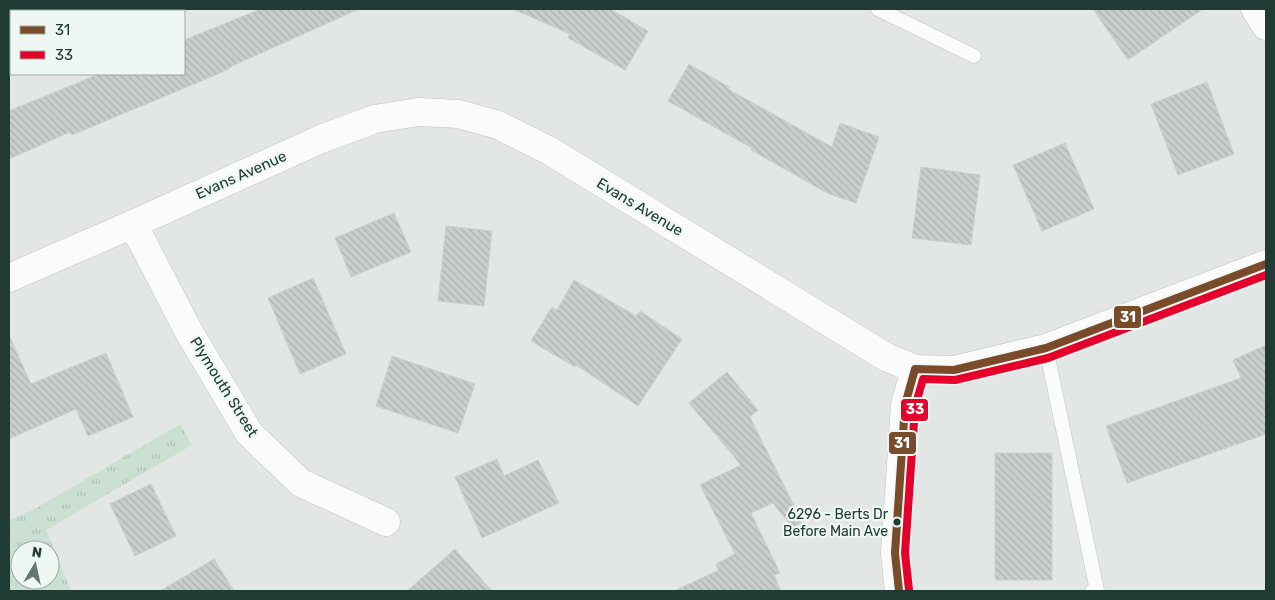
<svg xmlns="http://www.w3.org/2000/svg" width="1275" height="600" viewBox="0 0 1275 600" font-family="Rubik,sans-serif">
<defs>
<pattern id="park-tufts" width="24" height="20" patternUnits="userSpaceOnUse" patternTransform="scale(1.25)"><rect width="24" height="20" fill="#cbe0d2"/><path d="M3 7l-1-3M5 7V3M7 7l1-3M15 17l-1-3M17 17v-4M19 17l1-3" fill="none" stroke="#aec1b5"/></pattern>
<pattern id="building-back-hatch" width="6" height="6" patternUnits="userSpaceOnUse" patternTransform="scale(1.25)"><rect width="6" height="6" fill="#c9cecc"/><path d="M-1 5l2 2M0 0l6 6M5-1l2 2" fill="none" stroke="#acb2b0"/></pattern>
</defs>
<rect width="100%" height="100%" fill="#e2e7e5"/>
<path fill="url(#park-tufts)" fill-rule="evenodd" d="M180 424 192 445 46 530 71 591H9V520L33 510ZM20 550H50V580H20Z"/>
<path fill="url(#building-back-hatch)" stroke="#cbd0ce" d="M261 9H359L230 67V68L218 74 72 135 70 132 9 159V111L99 74H184V40Z
M513 9H610L648 31 625 70 568 38 570 34Z
M1093 9H1203L1128 60Z
M689 64 729 87 728 89 832 147 840 123 879 137 856 203 827 193 751 150 752 148 668 101Z
M1207 82 1234 154 1178 175 1151 104Z
M1065 143 1094 209 1042 231 1013 165Z
M921 167 980 175 971 245 912 238Z
M394 213 411 252 351 277 335 238Z
M446 226 492 231 484 306 438 301Z
M313 278 346 354 300 374 268 298Z
M574 280 636 316 640 311 682 339 638 406 576 365 575 367 531 341 552 307 557 310Z
M9 335 31 384 106 353 133 417 88 436 76 409 9 439Z
M1266 345V434L1127 483 1106 426 1241 378 1233 360Z
M392 356 475 384 458 433 376 406Z
M727 372 758 410 750 417 802 522 793 528 773 503 751 513 780 573 774 575 781 591H674L719 570 716 564 735 554 700 485 741 465 689 403Z
M995 453H1052V580H995Z
M497 459 504 476 538 460 559 503 482 538 455 477Z
M151 484 176 536 135 556 110 504Z
M455 549 492 591H407Z
M214 559 234 591H160Z"/>
<g fill="none" stroke-linecap="round" stroke-linejoin="round">
<defs>
<path id="service" d="M878 9 974 56
M1046 348 1097 590 1092 591"/>
<path id="minor" d="M1255 9 1266 26
M133 224 189 332 249 433 301 483 386 522
M9 278 133 224 321 139 375 119 418 112 459 114 498 125 550 151 886 357 915 369 954 370 1046 348 1266 264
M899 591 895 553 905 405 915 369"/>
</defs>
<use href="#service" stroke="#bfc4c2" stroke-width="15"/>
<use href="#minor" stroke="#bfc4c2" stroke-width="29"/>
<use href="#service" stroke="#fbfbfb" stroke-width="14"/>
<use href="#minor" stroke="#fbfbfb" stroke-width="28"/>
<defs>
<path id="bus-1" d="M899 591 895 553 905 405 915 369 954 370 1046 348 1266 264"/>
<path id="bus-2" d="M909 590 905 553 915 407 923 379 955 380 1048 358 1266 275"/>
</defs>
<use href="#bus-1" stroke="#eff7f3" stroke-width="11"/>
<use href="#bus-2" stroke="#eff7f3" stroke-width="11"/>
<use href="#bus-1" stroke="#7a4b2a" stroke-width="8"/>
<use href="#bus-2" stroke="#e4002b" stroke-width="8"/>
</g>
<circle fill="#203a34" stroke="#eff7f3" stroke-width="2" cx="897" cy="522" r="4.5"/>
<g text-anchor="middle" dominant-baseline="central" stroke-width="4.5" stroke-linejoin="round" paint-order="stroke">
<g font-size="14" fill="#203a34" stroke="#eff7f3" text-anchor="end">
<text x="888" y="514">6296 - Berts Dr<tspan x="888" dy="17">Before Main Ave</tspan></text>
</g>
<g font-size="15" fill="#203a34" stroke="#eff7f3">
<text transform="translate(241 175) rotate(-24)">Evans Avenue</text>
<text transform="translate(640 207) rotate(31)">Evans Avenue</text>
<text transform="translate(224 387) rotate(58)">Plymouth Street</text>
</g>
</g>
<g stroke="#eff7f3" stroke-width="2">
<rect x="1113" y="305" width="29" height="24" rx="5" fill="#7a4b2a"/>
<rect x="900" y="398" width="29" height="24" rx="5" fill="#e4002b"/>
<rect x="888" y="431" width="29" height="24" rx="5" fill="#7a4b2a"/>
</g>
<g font-size="14" text-anchor="middle" font-weight="bold" fill="#fff">
<text x="1128" y="322">31</text>
<text x="915" y="414">33</text>
<text x="902" y="448">31</text>
</g>
<rect width="1275" height="600" fill="none" stroke="#203a34" stroke-width="20"/>
<rect x="10" y="10" width="175" height="65" fill="#eff7f3" stroke="#9caba7"/>
<rect x="20" y="26" width="25" height="8" fill="#7a4b2a" stroke="#9caba7"/>
<text x="55" y="35" font-size="15" fill="#203a34">31</text>
<rect x="20" y="51" width="25" height="8" fill="#e4002b" stroke="#9caba7"/>
<text x="55" y="60" font-size="15" fill="#203a34">33</text>
<g transform="translate(35 565) rotate(9)"><circle r="24" fill="#eff7f3" stroke="#9caba7"/>
<path d="M0-4L9 19L0 12L-9 19Z" fill="#647772"/>
<text y="-8" font-size="14" font-weight="bold" text-anchor="middle" fill="#203a34">N</text>
</g>
</svg>
